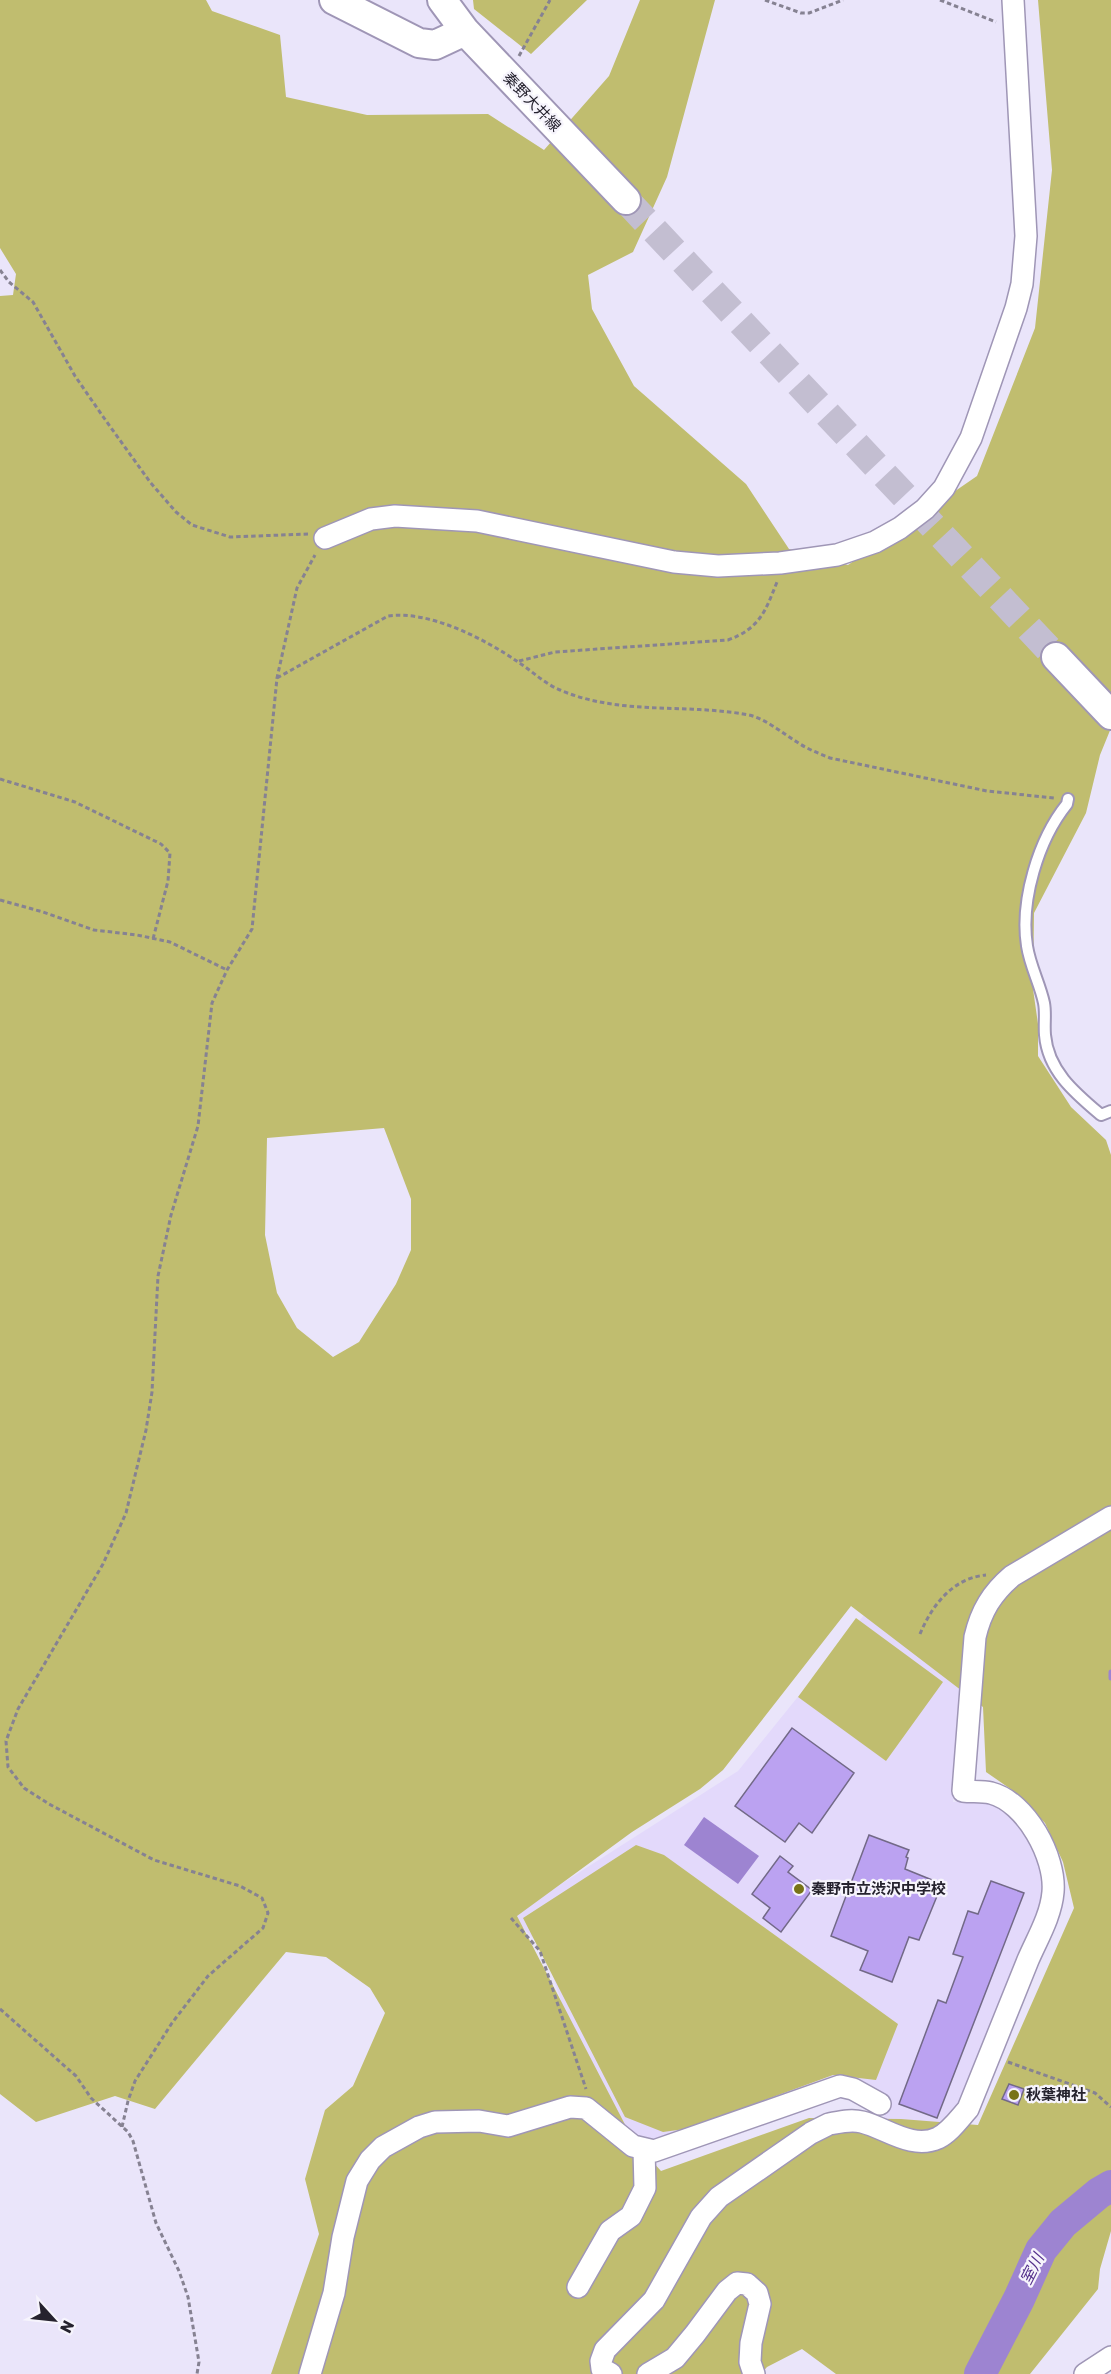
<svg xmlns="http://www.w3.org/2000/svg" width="1111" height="2374" viewBox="0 0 1111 2374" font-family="Rubik,'Noto Sans JP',sans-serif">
<rect width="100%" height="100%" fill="#eae5fa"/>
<path fill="#e3d9fb" d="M864 1615 963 1691 953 1802 990 1799 1017 1816 1044 1872 1043 1905 958 2114 931 2134 888 2127 884 2117 889 2102 850 2083 649 2146 629 2137 587 2080 544 1949 511 1916 738 1771Z"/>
<path fill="#c0bd6f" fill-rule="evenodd" d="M0 0H206L212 11 280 35 286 97 367 115 488 114 544 150 609 76 640 0H715L667 177 633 252 588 275 592 309 634 386 746 484 789 549 848 565 977 476 1035 328 1052 170 1038 0H1111V728L1100 755 1086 813 1034 913 1033 989 1038 1024V1056L1071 1107 1106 1140 1111 1155V2231L1100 2269 1098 2289 1030 2374H836L802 2349 767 2367 761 2374H271L319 2234 305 2179 325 2110 353 2086 385 2013 370 1988 326 1957 286 1952 155 2109 115 2096 36 2122 0 2094V296L13 295 16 274 0 248ZM384 1128 411 1199V1250L396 1284 359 1342 333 1357 297 1328 277 1293 265 1235 267 1138ZM851 1606 983 1707 986 1772 1012 1790 1045 1823 1063 1862 1074 1908 978 2125 901 2119 809 2118 661 2171 633 2140 517 1916 632 1832 700 1789 723 1770Z
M473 0H587L531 54 474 9Z
M856 1618 943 1682 886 1761 798 1697Z
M636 1845 664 1855 898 2024 876 2080 833 2075 685 2129 663 2132 625 2117 523 1918Z"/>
<path fill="#9d84d1" d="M704 1817 759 1856 738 1884 684 1845Z"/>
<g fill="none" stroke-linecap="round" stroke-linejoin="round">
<path stroke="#9d84d1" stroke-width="5" d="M1111 1672V1678"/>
<path stroke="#9d84d1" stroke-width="32" d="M980 2374 1019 2299 1041 2250 1063 2223 1099 2193 1111 2186"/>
</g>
<path fill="#bba2f1" stroke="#726987" stroke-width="1.5" d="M792 1728 854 1773 812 1833 799 1823 785 1842 735 1806Z
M869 1835 909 1850 906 1857 908 1858 905 1869 942 1884 919 1940 909 1937 892 1982 860 1970 868 1951 831 1936Z
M780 1856 793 1866 788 1872 812 1890 781 1932 763 1918 770 1908 752 1894Z
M991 1881 1024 1893 937 2118 899 2104 938 2000 946 2003 963 1957 953 1954 968 1911 978 1914Z
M1009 2084 1024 2089 1018 2105 1002 2099Z"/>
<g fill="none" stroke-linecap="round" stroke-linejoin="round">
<path stroke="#c3bed1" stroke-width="28" stroke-dasharray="28 14" stroke-linecap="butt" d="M626 200 1056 657"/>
<defs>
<path id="lane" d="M1068 799 1067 804C1038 840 1020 901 1027 946 1030 966 1040 984 1044 1003 1046 1013 1044 1024 1045 1035 1048 1071 1075 1093 1101 1115L1111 1111"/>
<path id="street" d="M325 538 371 519 395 516 477 521 674 562 718 566 780 563 837 555 875 542 900 528 925 509 944 488 971 438 1016 308 1022 284 1026 236 1013 0
M578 2287 610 2231 631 2216 645 2188 644 2149
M310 2374 334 2293 343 2237 357 2181 370 2160 383 2147 419 2127 435 2122 479 2121 508 2126 570 2107 586 2108 633 2146 654 2151 840 2086 853 2089 880 2104
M611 2374 602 2369 601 2361 605 2350 654 2300 701 2217 719 2197 811 2133 829 2124C840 2122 851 2119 862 2122 886 2128 912 2150 938 2138 950 2132 959 2119 968 2109 988 2059 1008 2010 1028 1960 1037 1939 1051 1916 1053 1892 1056 1857 1026 1802 991 1793 982 1791 972 1792 963 1791L975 1637C981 1611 992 1593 1012 1576L1111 1517
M648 2374 675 2358 695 2334 727 2291 737 2283 747 2284 757 2293 760 2304 751 2343 750 2362 754 2374
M1085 2374 1111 2357"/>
<path id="secondary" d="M334 0 419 43 435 45 465 31
M442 0 465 31 626 200
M1056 657 1111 715"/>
</defs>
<use href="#lane" stroke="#9f96b6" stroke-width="14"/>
<use href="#street" stroke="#9f96b6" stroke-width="24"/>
<use href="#secondary" stroke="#9f96b6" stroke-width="32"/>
<path stroke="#868292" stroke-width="3" stroke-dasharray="4.5 3" stroke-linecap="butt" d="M765 0 801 13H809L843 0
M940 0 996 22
M519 56 550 0
M0 270 9 282 33 302 75 376 104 418 150 482 176 512 192 525 230 537 308 534
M519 661 555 652 728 640C760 628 765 612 777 582
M277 678 388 616C429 610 485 639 518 662 532 671 545 684 560 690 621 716 686 703 749 715 766 719 782 733 797 742 807 749 818 753 830 758L987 791 1054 798
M0 779 75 802 161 844 170 853 168 881 153 939
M0 900 43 912 94 930 137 935 170 942 227 970
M920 1634C932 1605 953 1578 986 1575
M511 1918 540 1951 586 2089
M0 2009 76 2076 91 2098 128 2132 133 2141 156 2223 179 2271 188 2297 199 2362 197 2374
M1008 2062 1095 2093 1111 2107
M122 2127 128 2101 135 2081 172 2023 208 1976 263 1928 268 1913 262 1898 240 1886 154 1860 49 1804 24 1788 8 1767 6 1741 18 1709 103 1564 126 1513 146 1430 152 1392 158 1276 171 1215 198 1126 212 1003 227 970 252 929 277 678 297 588 315 555"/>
<use href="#lane" stroke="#fff" stroke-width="10"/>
<use href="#street" stroke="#fff" stroke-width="21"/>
<use href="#secondary" stroke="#fff" stroke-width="28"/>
</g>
<g fill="#787317" stroke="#f6f4fc" stroke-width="2">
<circle cx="799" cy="1889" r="6"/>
<circle cx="1014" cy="2095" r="6"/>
</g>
<g text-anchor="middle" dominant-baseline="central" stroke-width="4.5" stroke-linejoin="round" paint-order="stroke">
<g font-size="15" fill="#25222e" stroke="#f6f4fc">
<text transform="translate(532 102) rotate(46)">秦野大井線</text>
</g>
<g font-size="15" font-weight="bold" fill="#25222e" stroke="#f6f4fc" text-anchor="start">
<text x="811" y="1889">秦野市立渋沢中学校</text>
<text x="1026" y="2095">秋葉神社</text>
</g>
<g font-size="16" font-style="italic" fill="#55318c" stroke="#f6f4fc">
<text transform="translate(1032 2269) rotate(-63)">室川</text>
</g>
</g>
<g transform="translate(54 2320) rotate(117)" stroke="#f6f4fc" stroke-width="4.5" paint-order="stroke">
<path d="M0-4.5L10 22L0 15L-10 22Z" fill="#25222e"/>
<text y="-9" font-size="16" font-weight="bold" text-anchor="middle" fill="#25222e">N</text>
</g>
</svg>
